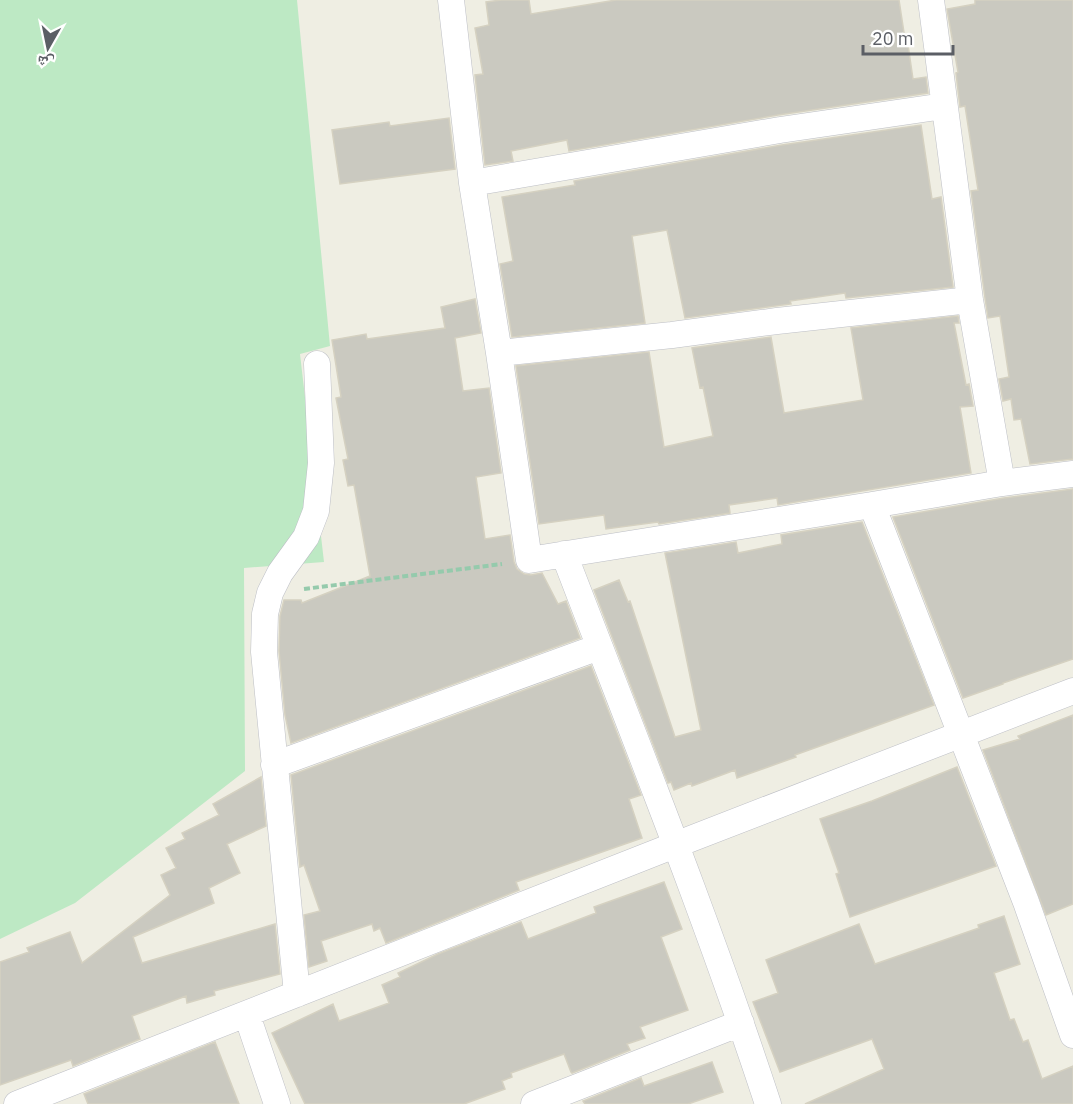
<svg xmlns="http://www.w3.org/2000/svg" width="1073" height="1104" viewBox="0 0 1073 1104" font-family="'IBM Plex Sans','Noto Naskh Arabic',sans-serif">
<rect width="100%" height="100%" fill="#efeee3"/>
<path fill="#bde9c4" d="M0 0H297L330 346 300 354 324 562 244 568 245 771 75 903 0 939Z"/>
<path fill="#cac9c0" stroke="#d5d1c1" stroke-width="1.5" d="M501 0H529L531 14 616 0H899L905 39 907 38 913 79 926 77 928 93 778 115 569 151 567 140 511 151 513 161 485 165 475 75 483 74 475 28 489 25 486 2Z
M975 0H1073V459L1030 464 1021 419 1014 420 1011 399 1003 401 999 379 1009 377 1000 316 988 318 985 298 971 191 978 190 965 106 960 107 956 73 958 72 947 9 975 4Z
M449 118 455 169 340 184 332 130 389 122 390 126Z
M921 125 932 199 941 197 953 287 846 298 845 293 790 301 791 304 685 318 667 230 632 236 645 323 512 337 500 264 513 261 502 197 575 185 574 181 782 145Z
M475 299 481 333 455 338 463 391 489 388 501 473 476 477 485 539 510 535 514 562 517 569 524 574 531 575 542 573 558 604 566 601 580 638 291 743 285 715 279 651 280 616 284 600H301L302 603 370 576 354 485 348 486 343 460 348 459 336 398 341 397 332 340 366 334 367 339 445 328 441 307Z
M958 316 959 323H954L966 385 969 384 973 406 960 407 971 473 778 505 777 498 729 505 730 513 659 524 658 522 606 529 604 515 539 524 516 366 649 352 664 447 713 436 703 387 700 388 692 348 771 337 784 413 863 400 851 328Z
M1073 489V659L1003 683V684L963 698 893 517 1004 498Z
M862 522 934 705 795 755 796 757 737 778 735 770 692 786 691 783 674 790 671 782 668 783 594 590 619 580 628 602 630 601 675 737 701 730 665 553 736 542 738 553 782 544 781 535Z
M591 666 641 795 629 799 642 838 516 882 519 890 386 943 380 928 374 931 372 924 321 941 327 961 309 967 304 915 320 911 304 865 300 867 291 775Z
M1073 715V904L1046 915 983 750 1020 739 1018 736Z
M957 767 996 866 850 917 836 874 839 873 820 819 872 801Z
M261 777 266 826 227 844 240 873 209 888 214 903 133 937 142 963 275 924 280 974 214 991 215 995 187 1003 186 996 132 1016 140 1039 73 1066 71 1060 0 1085V962L29 952 27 948 70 932 82 963 170 895 161 875 176 868 166 848 185 839 182 833 219 815 213 804Z
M664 882 682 929 661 937 688 1010 640 1027 645 1038 627 1044 630 1050 572 1073 571 1072 564 1054 511 1073 512 1077 502 1081 505 1089 464 1104H305L272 1033 333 1004 339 1021 389 1003 382 985 400 977 398 973 438 954 521 922 528 939 596 913 594 907Z
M1004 916 1020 964 994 973 1010 1020 1014 1019 1023 1042 1028 1040 1042 1079 1073 1066V1104H805L884 1069 872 1039 780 1072 753 1002 778 993 766 960 859 924 875 964 979 928 978 925Z
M215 1042 239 1104H88L84 1094Z
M712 1062 723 1092 688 1104H585L583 1101 641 1078 644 1086Z"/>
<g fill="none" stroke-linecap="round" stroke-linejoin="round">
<defs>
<path id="street" d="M451 0 472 183 499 353 529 560 872 505 1002 483 1073 474
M931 0 970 300 1002 483
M472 183 780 130 944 106
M499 353 672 335 777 321 970 300
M872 505 1026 902 1073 1035
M564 554C634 737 707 918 768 1104
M274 765 599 647
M297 994 264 652 265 614 270 593 280 573 306 537 316 511 321 463 317 364
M247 1015 277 1104
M17 1104 675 845 1073 691
M534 1104 741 1023"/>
</defs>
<use href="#street" stroke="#bdbfc6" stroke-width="27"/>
<path stroke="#95caac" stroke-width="4" stroke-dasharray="6 3" stroke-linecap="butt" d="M304 589 502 564"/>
<use href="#street" stroke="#fff" stroke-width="26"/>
</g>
<g transform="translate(48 48) rotate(189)" stroke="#ffffff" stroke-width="4.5" paint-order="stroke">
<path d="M0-4.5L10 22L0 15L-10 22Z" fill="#5b5e65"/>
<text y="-9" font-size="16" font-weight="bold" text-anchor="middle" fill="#5b5e65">ش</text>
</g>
<path d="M863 45v9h90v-9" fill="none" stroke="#5b5e65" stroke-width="3"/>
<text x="872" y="45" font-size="18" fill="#5b5e65" stroke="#ffffff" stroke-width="4.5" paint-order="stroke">20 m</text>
</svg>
